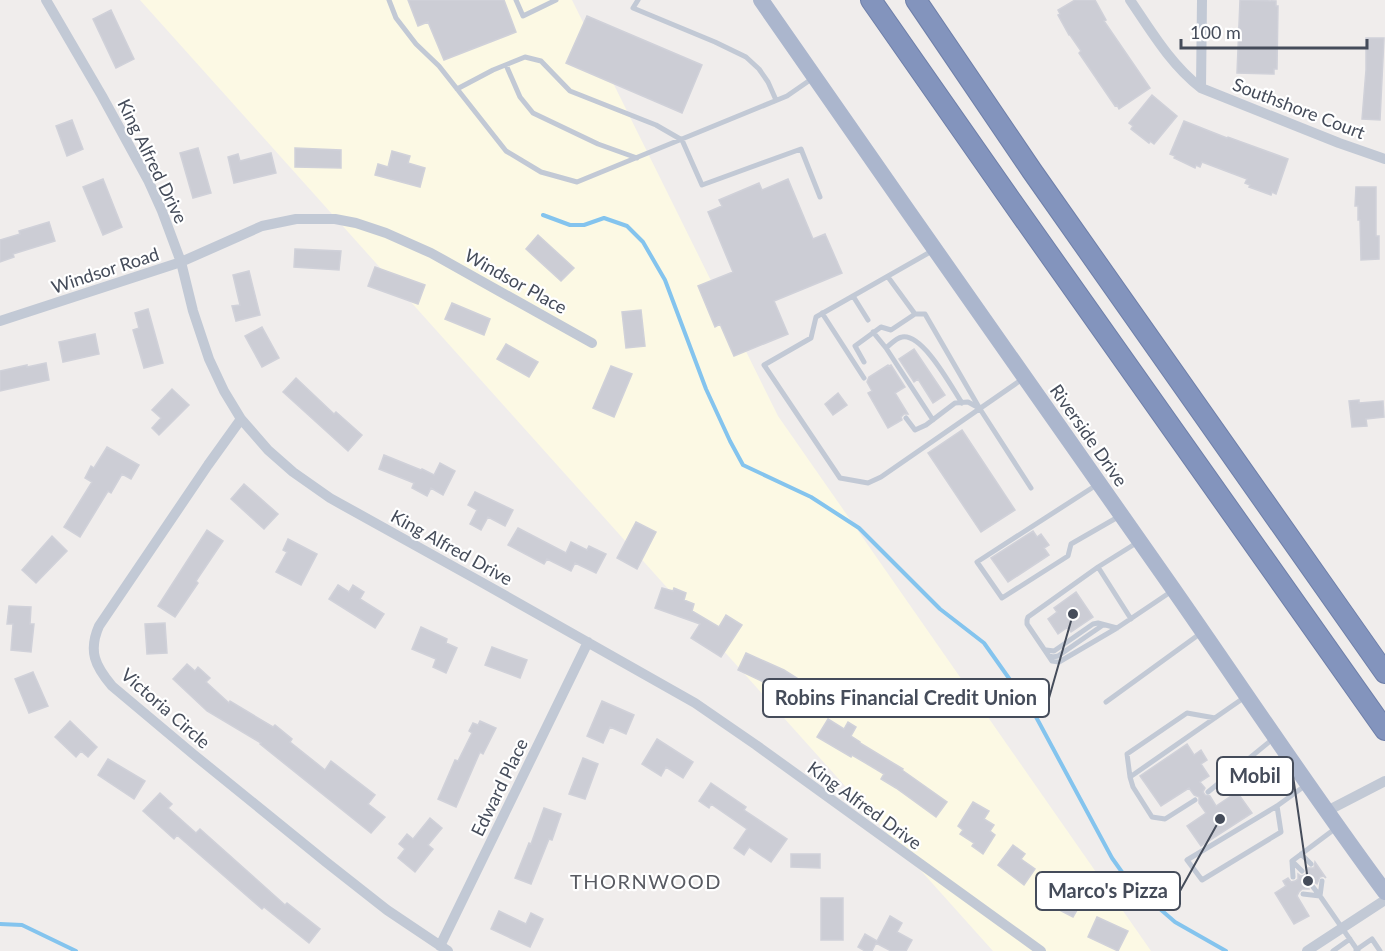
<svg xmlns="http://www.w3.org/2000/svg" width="1385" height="951" viewBox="0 0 1385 951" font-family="Lato,sans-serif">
<rect width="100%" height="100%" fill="#f0edec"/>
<path fill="#fcf9e4" d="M140 0H572L778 416 1151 951H993Z"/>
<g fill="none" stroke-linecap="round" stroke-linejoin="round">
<path stroke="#84c4ee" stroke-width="4" d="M543 215 570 225H584L604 218 627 226 643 242 665 280 706 389 730 441 743 465 811 497 859 528 940 609 984 643 1035 715 1112 858 1129 882 1175 922 1226 951
M0 924 22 925 76 951"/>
</g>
<path fill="#cccdd5" stroke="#d0d1d9" stroke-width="1.5" d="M408 0H504L516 32 444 60 428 22 418 26Z
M1075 0H1095L1106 20 1104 21 1150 88 1119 109 1117 105 1115 106 1079 53 1081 51 1070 35H1069L1058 15 1060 14 1058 10Z
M1240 0 1276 1V6H1278L1277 69H1274V74L1237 73Z
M111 10 134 59 116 68 93 19Z
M587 16 702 65 682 113 566 63Z
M1366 38H1384L1380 120 1362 119 1366 70Z
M1152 95 1177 116 1154 144 1150 141 1149 143 1131 129 1133 126 1129 123Z
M72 120 83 149 67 156 56 126Z
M1184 121 1227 138 1228 137 1288 159 1276 194 1272 192 1271 195 1249 187 1250 185 1245 183 1247 179 1202 162 1200 167 1196 165 1195 168 1174 158 1175 156 1170 154Z
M198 148 211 193 193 198 180 153Z
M295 148 341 150V168L295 167Z
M392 151 410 156 408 163 425 168 420 187 375 175 378 164 388 167Z
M271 153 276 173 234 183 228 157 238 154 240 161Z
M103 179 122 227 103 235 83 187Z
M788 179 813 239 825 234 842 273 774 301 788 334 734 356 720 324 715 327 698 286 733 272 708 212 722 206 719 200 759 183 762 190Z
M1356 187H1376V236H1379V259L1361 260 1360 220H1358V206H1355Z
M49 222 55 241 13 254 14 257 0 262V240L20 234 19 231Z
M538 235 574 268 561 281 526 249Z
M295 249 341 251 339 270 294 267Z
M375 267 425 285 418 304 368 286Z
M249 271 260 315 236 321 232 306 240 305 233 275Z
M452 303 490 319 484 335 445 319Z
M148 309 163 363 144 368 133 330 139 328 135 313Z
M641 310 645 346 626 348 622 312Z
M262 327 279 358 262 367 245 336Z
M95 334 99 354 63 362 59 342Z
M506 344 538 362 529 377 497 359Z
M914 349 945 395 933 403 918 379 914 382 899 359Z
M46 363 49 380 0 391V371L27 365V367Z
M888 365 889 366 891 365 905 387 895 393 908 414H904L901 417 902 420 888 428 868 393 872 391 867 382 869 377Z
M611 366 632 374 614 417 593 408Z
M296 378 334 414 336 412 362 435 348 451 283 392Z
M172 389 189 405 159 435 152 428 161 418 152 410Z
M838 393 847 405 833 415 825 404Z
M1359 400V403L1383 401 1384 417 1366 419 1367 426 1352 427 1349 401Z
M962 430 1015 510 981 532 928 453Z
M107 447 139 465 131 479 122 474 111 493 108 491 80 537 64 527 92 482 85 478 91 466 94 468Z
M384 455 421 470 422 469 434 475 440 463 455 471 443 495 431 488 427 496 412 488 414 483 379 469Z
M244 484 278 514 264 529 231 499Z
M475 492 513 510 505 526 488 517 481 530 470 524 477 510 468 505Z
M636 522 656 532 637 569 617 558Z
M518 528 566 553 571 542 587 550 589 546 606 554 596 573 575 563 571 571 547 559 544 564 508 545Z
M207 530 223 541 196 581 198 583 175 617 158 606Z
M1033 531 1037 537 1041 534 1049 545 1044 548 1049 555 1008 582 991 558Z
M52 536 67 551 36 583 22 570Z
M288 539 317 554 301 585 276 572 287 552 283 550Z
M338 585 349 592 353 585 364 592 360 599 384 614 375 628 329 599Z
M662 588 673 591 674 588 686 593 684 600 694 604 692 611 719 627 726 615 742 625 721 657 691 638 700 624 655 608Z
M1076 592 1093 617 1071 632 1068 627 1058 634 1048 619 1057 612 1054 608Z
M9 606 31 607 30 624H34L31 652 11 650 13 624H7Z
M165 623 167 653 147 654 145 624Z
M421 627 447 639 446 643 457 648 446 673 433 667 436 659 412 649Z
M492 647 527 660 520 678 485 665Z
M746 653 784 670 825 696 811 717 781 699 785 692 738 670Z
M187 664 195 671 198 667 210 678 206 682 229 703 230 701 273 727 275 725 292 739 290 742 325 770 331 761 375 795 368 804 385 817 371 833 260 744 261 743 207 711 173 679Z
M33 672 48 706 29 713 15 679Z
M602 701 634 715 626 734 610 727 603 743 587 736Z
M828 719 844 729 848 722 856 727 851 736 860 742V743L903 769 902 770 947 802 936 817 896 788 881 779 884 774 852 755 851 757 817 737Z
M70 721 97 747 88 757 81 751 76 757 55 737Z
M480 721 496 728 483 754 480 752 456 807 438 799 455 760 458 761 472 733 469 731 473 723 478 725Z
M657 739 693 762 683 778 666 767 661 776 642 764Z
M1187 744 1194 755 1201 750 1207 760 1201 764 1209 776 1200 782 1205 788 1203 792 1205 795 1210 796 1216 806 1237 792 1252 813 1201 846 1187 826 1206 813 1199 803V797L1194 795 1189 788 1161 806 1140 776Z
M583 758 598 764 585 799 569 794Z
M108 759 145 781 134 799 98 775Z
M711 783 746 807 744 810 787 839 771 862 749 847 744 855 734 848 747 829 711 804 709 808 699 801Z
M160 793 172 804 168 808 196 833 200 829 285 905 287 903 320 929 309 943 264 907 262 909 177 835 174 839 143 811Z
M973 802 989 811 984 819 994 825 990 831 995 835 983 854 972 846 974 843 960 834 963 830 958 826Z
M544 808 561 814 552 840 549 839 531 884 515 878 529 843 531 844Z
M430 818 442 828 428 845 433 849 415 872 398 858 405 849 399 844 407 834 413 839Z
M1013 845 1025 854 1021 859 1035 869 1024 885 998 865Z
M791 854H820V868L791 867Z
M1315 862 1326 878 1323 876 1320 877 1317 884 1314 882 1311 883 1308 886 1309 889H1302L1299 892 1297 896 1309 916 1294 924 1275 893 1286 886 1283 881 1288 878 1291 882 1295 881 1298 879V874L1301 876 1305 875 1307 872 1306 868H1314Z
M1048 881 1068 891 1072 882 1088 891 1073 917 1038 899Z
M821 898H843V940H821Z
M499 911 526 924 531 913 543 919 530 947 491 929Z
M890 916 902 923 897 932 912 940 906 951H891L876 943 872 951H865L858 947 865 934 877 941Z
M1097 917 1128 931 1118 951 1088 937Z"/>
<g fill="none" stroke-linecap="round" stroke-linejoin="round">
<defs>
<path id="motorway" d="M871 0 1010 199 1385 730
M916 0 1032 171 1385 673"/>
</defs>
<use href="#motorway" stroke="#6e7fa9" stroke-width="22"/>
<path stroke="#c2c9d5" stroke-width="5" d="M389 0 396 18 416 44 439 66 506 151 541 172 577 182 787 96 813 78
M516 0 523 16 556 0
M638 0 633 8 715 42 746 57 759 69 768 82 776 100
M506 65 520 97 533 113 598 144 637 158
M457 89 493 70 525 57 541 61 570 91 656 125 682 140 702 185 801 149 820 197
M932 251 816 317 811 338 764 365 840 478 868 483 881 477 1024 378
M888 277 915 314
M853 296 868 320
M822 313 864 378
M873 332 886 348 933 420
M886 348C891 344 896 338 902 337 923 333 952 388 962 403
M864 362 855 346 881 327 891 330 915 314H925L980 409 1031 488
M906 418 915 430 926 425 955 403 968 402 979 408
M1098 484 977 562 1002 598 1068 556 1071 544 1118 517
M1138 542 1098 567 1028 617 1027 620V624L1052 661 1059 662 1117 628 1172 591
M1098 567 1131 619
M1046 650 1054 651 1093 624 1098 623 1117 628
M1049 656 1053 657 1058 656 1103 625
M1106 702 1201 633
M1130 777 1127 754 1187 713 1215 718
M1208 792 1274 738
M1195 800 1165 819 1152 817 1133 787 1130 777 1245 697
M1277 806 1281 832 1202 880 1187 860 1277 806 1306 785
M1301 854 1311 864
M1292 861 1302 871
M1293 877 1292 861 1336 828
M1313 887 1320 896
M1303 894 1320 896 1358 951
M1320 896 1322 881
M1356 950 1372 939 1380 951
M1333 951 1350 939"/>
<path stroke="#c2c9d5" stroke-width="10" d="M46 0 102 96 148 180 162 211 181 262 193 311 209 359 224 391 241 419 268 450 293 472 330 498 474 578 695 703 756 745 1041 951
M1130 0C1151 31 1171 65 1201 88L1339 143 1385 159
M1201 88 1202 0
M0 321 181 262 262 226 296 219H335L356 223 386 233 431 253 592 343
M241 419 208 465 99 626C88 651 95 666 112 686L193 754 326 862 387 910 448 951
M1327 811 1385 781
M440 946 588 642
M1307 951 1385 900"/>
<path stroke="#abb6cd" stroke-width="16" d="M761 0C896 195 1033 389 1169 583 1241 686 1310 791 1385 892"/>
<use href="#motorway" stroke="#8394bd" stroke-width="20"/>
</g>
<g text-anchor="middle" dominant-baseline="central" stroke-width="4.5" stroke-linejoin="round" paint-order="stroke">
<g font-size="18" fill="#454c5a" stroke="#fff">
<text transform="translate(1299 108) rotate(21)">Southshore Court</text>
<text transform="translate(153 161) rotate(64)">King Alfred Drive</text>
<text transform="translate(105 270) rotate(-18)">Windsor Road</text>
<text transform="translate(516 281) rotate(29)">Windsor Place</text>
<text transform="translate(1089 435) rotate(55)">Riverside Drive</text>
<text transform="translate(452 547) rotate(29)">King Alfred Drive</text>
<text transform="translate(166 708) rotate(41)">Victoria Circle</text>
<text transform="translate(499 787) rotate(-64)">Edward Place</text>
<text transform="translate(865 805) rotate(36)">King Alfred Drive</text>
</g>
<g font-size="20" letter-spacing="1.5" fill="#595b62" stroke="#fff">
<text x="646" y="881">THORNWOOD</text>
</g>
</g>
<path fill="none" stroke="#454c5a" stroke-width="2" d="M1073 614L1049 698M1308 881L1293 776M1220 819L1180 891"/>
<g fill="#454c5a" stroke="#fff" stroke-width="2">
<circle cx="1073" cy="614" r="6"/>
<circle cx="1308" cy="881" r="6"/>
<circle cx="1220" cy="819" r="6"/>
</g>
<g fill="#fff" stroke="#454c5a" stroke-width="2">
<rect x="763" y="679" width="286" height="38" rx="6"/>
<rect x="1217" y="757" width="76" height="38" rx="6"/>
<rect x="1036" y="872" width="144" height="38" rx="6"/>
</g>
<g font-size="20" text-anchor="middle" font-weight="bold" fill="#454c5a">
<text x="906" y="705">Robins Financial Credit Union</text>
<text x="1255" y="783">Mobil</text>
<text x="1108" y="898">Marco's Pizza</text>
</g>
<path d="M1181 39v9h186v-9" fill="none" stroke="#454c5a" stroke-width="3"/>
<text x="1190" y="39" font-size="18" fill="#454c5a" stroke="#ffffff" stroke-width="4.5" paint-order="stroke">100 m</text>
</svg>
